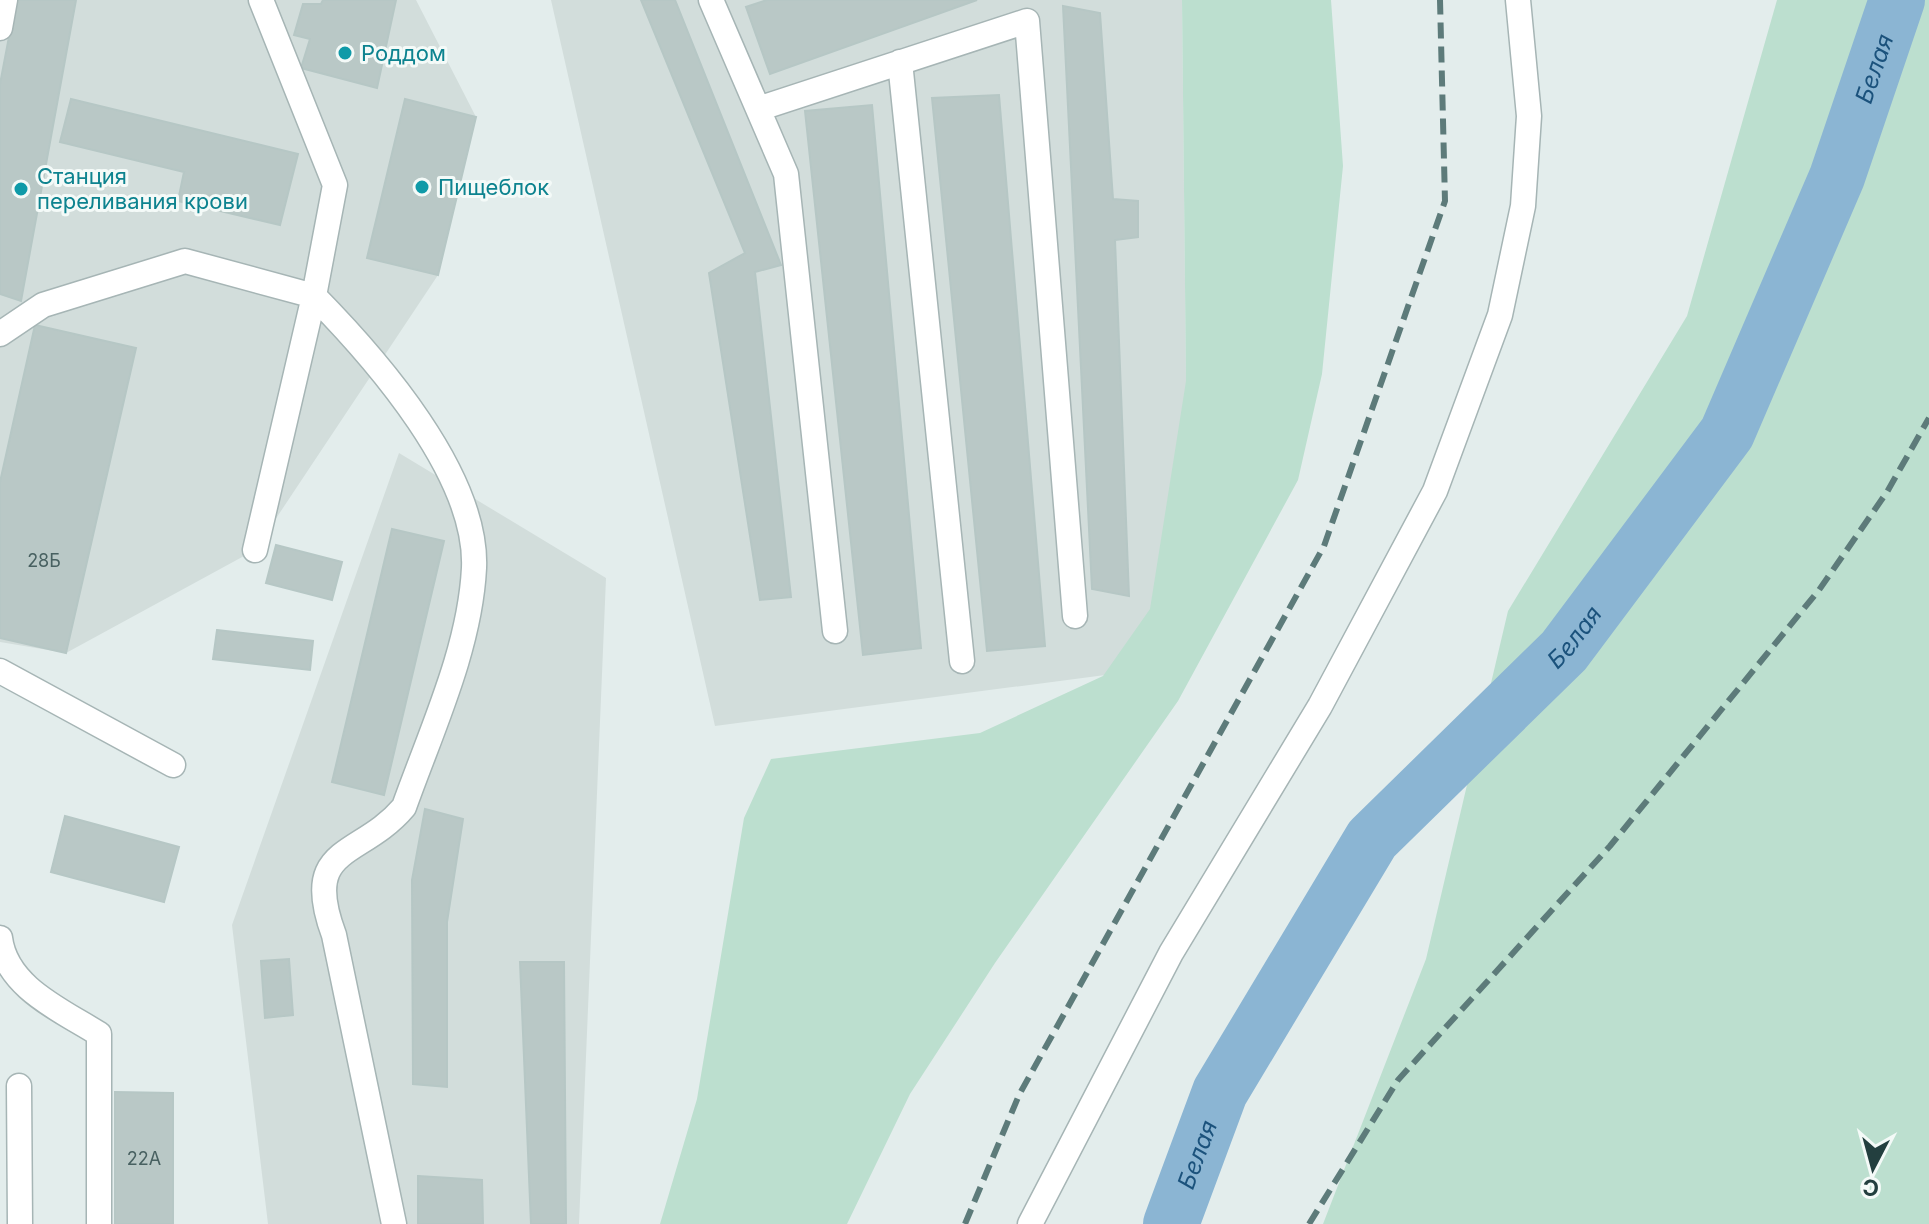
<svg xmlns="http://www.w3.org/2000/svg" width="1929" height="1224" viewBox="0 0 1929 1224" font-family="Inter,sans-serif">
<rect width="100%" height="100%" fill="#e3edec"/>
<path fill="#d2dddb" d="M5 0H416L476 117 438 275 255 550 66 653 0 642V28Z
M551 0H1182L1189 664 715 726Z
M399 453 606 578 579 1224H268L232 925Z"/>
<path fill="#bcdfcf" d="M1182 0H1331L1343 166 1322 374 1298 480 1178 701 995 963 910 1094 847 1224H660L697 1099 744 818 771 759 980 733 1103 676 1150 609 1186 381Z
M1777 0H1929V1224H1323L1426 959 1508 611 1687 316Z"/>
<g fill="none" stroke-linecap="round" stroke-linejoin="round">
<path stroke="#8bb5d3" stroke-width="56" id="s1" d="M1171 1224 1220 1092 1372 839 1564 651 1727 433 1837 177 1897 0"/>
</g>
<path fill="#b9c8c6" stroke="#b6c7c5" stroke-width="2" d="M16 0H76L21 301 0 294V84Z
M323 0H396L377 88 301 68 310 39 294 35 303 4H321Z
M641 0H675L781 265 755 272 791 597 760 600 709 273 745 253Z
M767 0H977L770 74 746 7Z
M1063 6 1100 13 1113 199 1138 201V237L1115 240 1129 596 1092 589Z
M999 95 1045 646 987 651 932 98Z
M71 99 298 154 280 225 178 201 184 172 60 142Z
M405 99 476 117 438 275 367 258Z
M872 105 921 648 863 655 805 111Z
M35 325 136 348 66 653 0 638V482Z
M392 529 444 541 384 795 332 782Z
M276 545 342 562 332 600 266 583Z
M217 630 313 641 310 670 213 659Z
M425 809 463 819 447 922V1087L413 1084 412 880Z
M65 816 179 847 164 902 51 872Z
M289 959 293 1015 265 1018 261 961Z
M520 962H564L566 1224H531Z
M115 1092 173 1093V1224H115Z
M418 1176 482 1180 483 1224H418Z"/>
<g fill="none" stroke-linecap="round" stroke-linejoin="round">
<defs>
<path id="minor" d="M261 0 335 185 314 296C376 359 478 475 474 568 470 649 431 731 404 807 360 859 300 844 334 935L394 1224
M711 0 786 174 835 631
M0 28 5 0
M900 62 962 661
M758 109 1027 21 1075 616
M0 334 43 305 185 261 314 296 255 550
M0 671 173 765
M0 938C6 987 61 1010 99 1034V1224
M19 1086 20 1224
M1030 1224 1171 953 1320 706 1435 491 1500 315 1523 206 1529 116 1518 0"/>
</defs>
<use href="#minor" stroke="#a6b5b5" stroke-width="27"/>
<use href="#minor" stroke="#fff" stroke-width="24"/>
<path stroke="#5d7b7a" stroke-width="6" stroke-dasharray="16 8" stroke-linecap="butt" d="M965 1224 1019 1095 1324 546 1445 201 1440 0
M1309 1224 1398 1080 1610 846 1819 590 1887 492 1929 418"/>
</g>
<g fill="#0f9aa8" stroke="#f4faf8" stroke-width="3">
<circle cx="345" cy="53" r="8"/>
<circle cx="422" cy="187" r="8"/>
<circle cx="21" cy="189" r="8"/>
</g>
<g text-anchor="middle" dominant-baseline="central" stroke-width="6" stroke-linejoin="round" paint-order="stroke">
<g font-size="18" fill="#486161">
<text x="44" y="560">28Б</text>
<text x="144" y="1158">22А</text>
</g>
<g font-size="22" fill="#0d838f" stroke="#f4faf8" text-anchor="start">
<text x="361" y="53">Роддом</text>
<text x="37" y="176">Станция<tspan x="37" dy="25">переливания крови</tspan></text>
<text x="438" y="187">Пищеблок</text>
</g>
<g font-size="24" font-style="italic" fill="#1b527c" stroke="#f4faf8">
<text stroke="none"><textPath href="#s1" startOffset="1370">Белая</textPath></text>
<text stroke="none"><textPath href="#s1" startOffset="722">Белая</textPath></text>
<text stroke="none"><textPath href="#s1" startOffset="74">Белая</textPath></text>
</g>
</g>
<g transform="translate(1873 1168) rotate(186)" stroke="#f4faf8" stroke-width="6" paint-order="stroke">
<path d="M0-6L14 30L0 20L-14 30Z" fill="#233f3f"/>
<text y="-12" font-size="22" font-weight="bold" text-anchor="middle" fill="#233f3f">С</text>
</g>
</svg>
